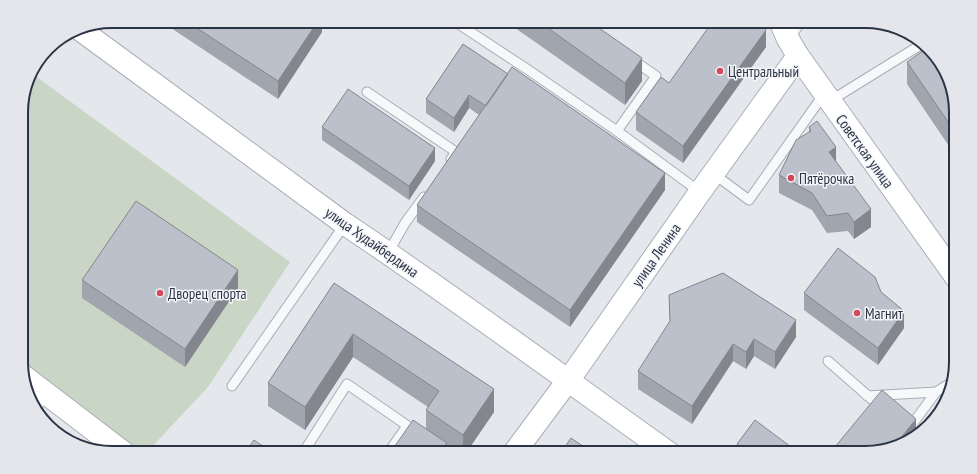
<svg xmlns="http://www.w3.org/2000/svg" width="977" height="474" viewBox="0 0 977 474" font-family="'PT Sans Narrow',sans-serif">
<rect width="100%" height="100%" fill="#e4e7ec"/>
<path fill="#c9d6c5" d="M30 72 290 262 208 387 146 453H139L22 366 21 105Z"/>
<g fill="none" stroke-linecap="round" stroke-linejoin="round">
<defs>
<path id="lane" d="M454 21 530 71 617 131 700 192
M789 38 802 21
M367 92 456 152 451 159
M830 101 922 44
M617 131 656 76 633 60
M714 174 749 200 824 94
M388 253 405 223 424 197
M828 361 883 409
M232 386 345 224
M867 396 936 392
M35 407 49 395
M916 437 908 430 936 392 952 382
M303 453 347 384 418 433
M388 453 407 426"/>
<path id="secondary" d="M780 21 788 39 798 56 956 277
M78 28 345 224C454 297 561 376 669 453
M22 375 124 453
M514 453 575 371 700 192 798 56"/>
</defs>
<use href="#lane" stroke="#a9aeb7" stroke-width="11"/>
<use href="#secondary" stroke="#a9aeb7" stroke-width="24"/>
<use href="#lane" stroke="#f7f8fa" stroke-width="9"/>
<use href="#secondary" stroke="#fff" stroke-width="22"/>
</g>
<path fill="#a1a5ae" d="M162 21H331L328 26 322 22V32L278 99 162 22Z
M505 21H589L642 81 625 105Z
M463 44 665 190 570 327 417 222V205L479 115 469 108 454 132 426 113V99Z
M766 47 683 163 636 130V112L669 83Z
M907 62 955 100V155L907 84Z
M322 127 435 161 409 200 322 140Z
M809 127 836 161 871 227 854 239 848 231 827 233 812 210 779 193V175L809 133Z
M82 280 238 288 185 367 82 298Z
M334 283 494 412 466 453H455L447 447V453L426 429V410L428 407 353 357 305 430 268 406V383Z
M881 292 904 328 878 365 804 310V293Z
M956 293V315L950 306V297Z
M669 295 796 337 775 369 754 356 746 369 733 361 692 424 638 389V371L670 322Z
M737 444 799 453H737Z"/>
<path fill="#83868d" d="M318 21H322V32L278 99V81Z
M328 21H331L328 26Z
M766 30V47L683 163V146Z
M642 58V81L625 105V83Z
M469 95V108L454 132V118Z
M836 147V165L829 152Z
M435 148V161L409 200V186Z
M665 173V190L570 327V310Z
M871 209V227L854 239V222Z
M238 270V288L185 367V349Z
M904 311V328L878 365V348Z
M796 320V337L775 369V352Z
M353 334V357L305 430V407Z
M754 339V356L746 369V352Z
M733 344V361L692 424V406Z
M494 389V412L466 453H463V435Z
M916 419V436L915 438 895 445Z
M447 443V453H440Z"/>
<path fill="#bbc0ca" stroke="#83868d" d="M186 21H318L278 81Z
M538 21H589L642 58 625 83Z
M713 21H762L766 30 683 146 636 112 661 77 669 83Z
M463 44 508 74 486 106 469 95 454 118 426 99Z
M927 48 937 56 955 100V132L907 62Z
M512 67 665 173 570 310 417 205Z
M348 89 435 148 409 186 322 127Z
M817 121 836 147 829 152 871 209 854 222 848 213 827 216 812 193 779 175 796 140 811 131 809 127Z
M136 201 238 270 185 349 82 280Z
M838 248 875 277 881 292 904 311 878 348 804 293Z
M723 273 796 320 775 352 754 339 746 352 733 344 692 406 638 371 670 321 669 295Z
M334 283 494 389 463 435 426 410 439 391 353 334 305 407 268 383Z
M956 293V305L950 297Z
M882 390 916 419 895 445 871 453H830Z
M413 420 447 443 440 453H390Z
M755 420 799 453H749L737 444Z
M571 438 593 453H561Z
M254 440 273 453H245Z"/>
<g fill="#d1495b" stroke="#f4f6f9" stroke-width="1.5">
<circle cx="720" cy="71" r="4"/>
<circle cx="791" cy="178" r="4"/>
<circle cx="160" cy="293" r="4"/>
<circle cx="857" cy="313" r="4"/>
</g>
<g text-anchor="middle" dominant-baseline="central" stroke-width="3" stroke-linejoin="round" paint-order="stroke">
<g font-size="15" fill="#2b3445" stroke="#f4f6f9" text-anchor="start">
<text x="728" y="71">Центральный</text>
<text x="799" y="178">Пятёрочка</text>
<text x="168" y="293">Дворец спорта</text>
<text x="865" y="313">Магнит</text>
</g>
<g font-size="15" fill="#2b3445" stroke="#f4f6f9">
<text transform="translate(865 151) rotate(54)">Советская улица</text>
<text transform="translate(372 242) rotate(35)">улица Худайбердина</text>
<text transform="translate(656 255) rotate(-55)">улица Ленина</text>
</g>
</g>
<path d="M0 0H977V474H0ZM112 28H865A84 84 0 0 1 949 112V362A84 84 0 0 1 865 446H112A84 84 0 0 1 28 362V112A84 84 0 0 1 112 28Z" fill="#e4e6eb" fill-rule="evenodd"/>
<path fill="none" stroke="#2b3445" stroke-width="2" d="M112 28H865A84 84 0 0 1 949 112V362A84 84 0 0 1 865 446H112A84 84 0 0 1 28 362V112A84 84 0 0 1 112 28Z"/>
</svg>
